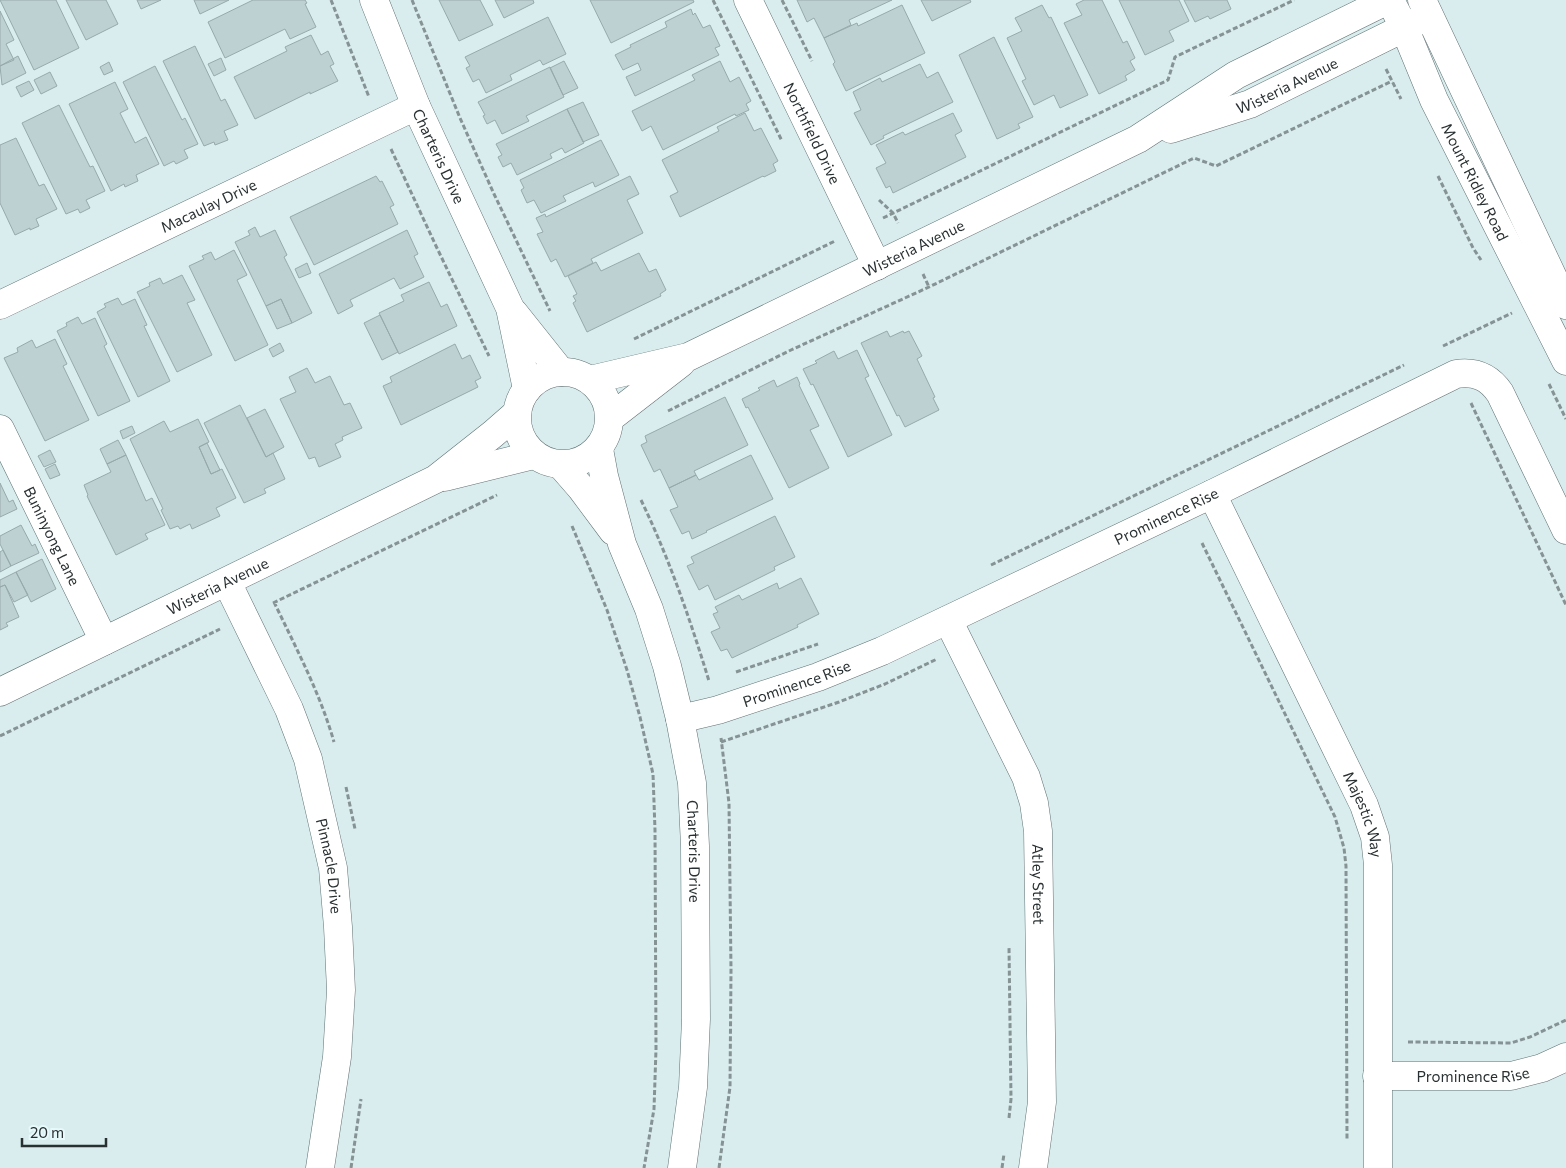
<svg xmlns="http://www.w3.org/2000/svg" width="1566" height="1168" viewBox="0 0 1566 1168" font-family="Commissioner,sans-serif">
<rect width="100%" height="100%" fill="#d9ecee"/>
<path fill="#bed1d2" stroke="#97a9ab" d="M0 0H56L79 48 34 70Z
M66 0H106L118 24 86 40Z
M137 0H161L141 9Z
M194 0H229L200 14Z
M253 0H305L307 3 305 4 316 27 290 39 285 29 225 58 208 22Z
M439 0H480L493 25 459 41Z
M495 0H533L534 3 504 18Z
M590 0H693L694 2 611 43Z
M797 0H892L849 20 851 25 824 38 814 18 807 22Z
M921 0H970L971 2 932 21Z
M1084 0H1102L1123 43 1127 41 1135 58 1130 61 1135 70 1125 76 1127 80 1099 94 1064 23 1082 15 1076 4Z
M1119 0H1179L1189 21 1169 31 1174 41 1145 55Z
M1184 0H1227L1231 9 1210 19 1208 16 1195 22Z
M902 5 925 53 846 91 833 64 835 62 824 38 857 23 858 26Z
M1042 5 1049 18 1051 17 1088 95 1060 108 1054 95 1034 105 1022 81 1026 79 1007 38 1022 31 1015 18Z
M691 9 693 15 695 13 703 28 710 25 720 46 715 48 719 55 635 96 626 77 641 70 638 63 623 70 615 55 631 47 630 45 667 27 665 22Z
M0 11 14 40 6 44 14 60 0 66Z
M548 17 566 54 543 65 540 60 510 75 512 80 486 93 479 79 473 82 466 68 470 66 465 57Z
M311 35 321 55 328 51 334 64 330 66 338 81 310 94V92L255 119 234 77 287 51 285 47Z
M994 37 1033 117 1018 124 1020 128 997 139 959 55Z
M195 46 221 101 225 99 238 125 224 131 228 140 215 145 214 142 204 146 163 61Z
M18 56 26 73 2 85 0 66Z
M221 58 226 70 214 76 208 64Z
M564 61 578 88 563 95 550 68Z
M720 61 730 82 739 77 751 101 746 104 749 110 736 116 735 114 663 150 651 126 642 131 632 111 695 80 692 75Z
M109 62 113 71 104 75 100 67Z
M920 64 927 78 938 72 953 102 883 136 884 138 871 145 854 113 861 110 853 92 880 78 882 82Z
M155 66 182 120 185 118 198 144 184 150 188 158 176 164 174 161 164 166 123 82Z
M550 67 564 97 526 116 529 121 502 134 495 120 487 124 483 116 485 115 478 102Z
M50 72 57 86 41 94 34 80Z
M29 81 34 90 21 97 16 87Z
M115 82 128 109 120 113 135 143 146 137 159 164 136 175 138 181 125 187 124 184 111 191 69 104Z
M583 102 599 135 583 142 567 109Z
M59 105 90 167 93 166 105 191 86 200 90 208 80 213 78 209 66 214 22 123Z
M567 109 584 143 565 153 562 148 550 154 552 158 517 175 511 163 503 167 498 157 502 155 496 144Z
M745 113 754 131 761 128 778 161 773 164 776 171 764 177 763 176 680 217 670 196 678 192 662 160 719 131 717 127Z
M953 113 962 131 955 135 966 157 893 193 890 186 886 188 876 168 886 163 876 145 903 132 905 135Z
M16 138 39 186 44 184 57 209 36 219 39 226 30 230V228L15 235 0 203V145Z
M601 140 619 175 595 187 593 182 563 196 566 201 541 213 534 200 527 203 521 190 524 188 520 180Z
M376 176 380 182 382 181 394 205 390 207 398 224 314 265 290 217Z
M630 176 639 194 627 200 643 233 591 259 593 263 565 277 556 259 551 262 537 234 543 232 536 218 545 214 546 217Z
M255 227 260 237 275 230 287 255 284 257 312 313 292 323 281 299 266 306 235 242 250 235 248 231Z
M407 230 418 254 414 256 424 277 400 289 394 278 350 300 353 306 338 314 319 274Z
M234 250 247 275 237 280 268 345 235 361 189 266 204 259 202 256 211 252 215 260Z
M639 253 649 272 656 269 666 290 660 294 661 296 587 332 573 303 576 301 573 296 577 294 568 276 596 262 601 271Z
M307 263 311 273 299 278 295 269Z
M182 275 195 300 187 303 212 355 177 372 137 292 150 286 149 283 160 278 163 284Z
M429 282 441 307 447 304 457 326 399 354 379 313 404 301 401 295Z
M118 298 122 305 135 299 147 325 144 326 170 381 138 397 97 312 106 307 104 304Z
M281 299 292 323 277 329 266 306Z
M380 315 398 352 382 360 364 323Z
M78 317 82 324 95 318 107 344 104 346 130 401 98 416 57 331 67 326 66 323Z
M887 331 890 337 903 331 904 333 909 331 922 356 917 359 935 397 933 398 939 410 905 427 899 415 897 416 861 343Z
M55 339 67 364 63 366 89 420 45 441 4 358 18 352 17 348 32 340 36 348Z
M280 343 284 351 273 357 269 349Z
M455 344 462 359 470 355 481 378 475 381 478 387 401 425 383 386 392 382 390 377Z
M857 350 869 376 865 378 892 435 848 457 813 384 811 385 803 369 817 363 815 361 834 351 838 359Z
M307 368 315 383 330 376 344 405 350 403 362 428 342 437 343 440 335 444 341 457 319 467 315 457 309 459 280 399 296 392 289 377Z
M797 377 800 384 799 385 819 426 810 430 829 468 789 488 748 407 746 408 742 399 760 390 758 388 774 380 777 387Z
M725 397 748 445 694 471 696 475 669 488 660 469 654 472 641 445 647 442 645 436Z
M240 405 266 457 273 453 285 479 264 489 266 493 244 503 204 423Z
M265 409 284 447 266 457 247 418Z
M198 419 209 442 199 447 211 474 222 469 236 498 216 508 220 516 192 529 190 524 180 529 178 526 170 529 161 510 163 509 130 439 164 421 170 432Z
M132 426 135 433 123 439 120 431Z
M118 440 126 455 107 464 100 449Z
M207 443 220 470 211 474 199 447Z
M50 450 56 462 44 467 38 456Z
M126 455 146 501 152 498 165 525 145 534 148 539 116 555 87 496 88 495 84 485 111 472 107 464Z
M751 455 773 499 706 531 707 532 692 539 689 531 682 534 670 510 678 507 669 488 696 475 699 480Z
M55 464 60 475 50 479 45 469Z
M0 483 9 502 13 500 17 509 0 517Z
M775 516 795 557 774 567 775 570 715 600 708 585 699 590 687 566 694 563 691 557Z
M21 525 32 546 35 544 39 553 11 566 0 544V536Z
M3 550 11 566 0 572V552Z
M42 559 56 589 31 602 16 572Z
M16 572 28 595 14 602 5 585 0 587V580Z
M801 578 819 614 797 625 798 627 732 658 727 649 721 651 711 632 720 628 713 614 718 612 715 607 739 595 742 600 777 583 779 589Z
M5 585 19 617 6 623 8 626 0 630V587Z"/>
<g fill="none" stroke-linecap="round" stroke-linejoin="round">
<defs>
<g id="minor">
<path id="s1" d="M374 0 416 106 510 308 527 389"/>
<path id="s2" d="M748 0 877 266"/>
<path id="s3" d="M1171 129 1250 104 1426 17"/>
<path id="s4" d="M0 305 416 106"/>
<path d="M514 313 561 372"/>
<circle cx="563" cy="418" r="46"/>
<path id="s5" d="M590 380 688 357 1138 139 1236 75 1388 0"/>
<path d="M610 418 681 363"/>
<path id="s6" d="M0 429 104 641"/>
<path id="s7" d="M599 449 604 476 622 544 649 609 667 666 680 719 692 783 695 846 696 1019 693 1087 682 1168"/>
<path d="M561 465 581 488 613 531"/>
<path d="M445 477 534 455"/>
<path id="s8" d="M1212 494 1364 805 1375 837 1378 865V1168"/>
<path id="s9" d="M227 582 289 709 308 759 333 868 338 927 341 990 337 1057 320 1168"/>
<path id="s10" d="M948 620 1026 777 1034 803 1038 831 1042 1102 1033 1168"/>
<path id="s11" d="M0 692 436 479 493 434 517 413"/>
<path id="s12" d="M680 719 718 710 818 677 882 651 1212 494 1456 374C1476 371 1489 377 1500 393L1566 530"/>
<path id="s13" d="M1377 1076H1511L1542 1068 1566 1057"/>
</g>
<g id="tertiary">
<path id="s14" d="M1390 0 1404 27 1434 100 1566 361"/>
<path d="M1422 0 1566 305"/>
</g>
</defs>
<use href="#minor" stroke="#607173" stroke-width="29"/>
<use href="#tertiary" stroke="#607173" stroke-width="29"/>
<path stroke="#869395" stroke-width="3" stroke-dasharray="5 2.5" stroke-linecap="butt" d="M331 0 369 97
M412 0 460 118 494 194 550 311
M713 0 782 141
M782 0 812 61
M1386 69 1401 99
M391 149 436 246 489 356
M1438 176 1473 248 1481 260
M879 200 893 213 898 223
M883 218 1168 80 1175 57 1294 0
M923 274 929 287
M634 339 835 241
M1443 346 1512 313
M1549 384 1566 419
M1471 403 1566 605
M668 411 791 350 929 287 1194 158 1216 166 1392 81
M641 500C669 558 690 619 709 681
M572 526 607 610 627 670 640 717 653 774 655 830 656 1049 654 1109 644 1168
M1202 543 1335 817 1344 848 1346 866 1347 1140
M991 565 1404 365
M274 602C296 648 320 693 334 742
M273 603 497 495
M736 672 818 644
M0 736 220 629
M721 742 839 702 885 684 937 659
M346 787 355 829
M1408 1042 1511 1043 1530 1037 1566 1020
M1009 1118 1011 1099 1009 947
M351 1168 361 1099
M719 1168 730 1087 731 970 729 803 721 738
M1002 1168 1004 1154"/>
<use href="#minor" stroke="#fff" stroke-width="28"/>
<use href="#tertiary" stroke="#fff" stroke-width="28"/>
</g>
<g text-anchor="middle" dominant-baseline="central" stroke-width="4.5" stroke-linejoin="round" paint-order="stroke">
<g font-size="15" fill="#293031" stroke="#e6f9fb">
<text stroke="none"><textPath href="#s3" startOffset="124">Wisteria Avenue</textPath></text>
<text stroke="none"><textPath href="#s2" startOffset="148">Northfield Drive</textPath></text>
<text stroke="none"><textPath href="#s1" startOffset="169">Charteris Drive</textPath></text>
<text stroke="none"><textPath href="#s14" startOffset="201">Mount Ridley Road</textPath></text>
<text stroke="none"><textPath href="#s4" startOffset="231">Macaulay Drive</textPath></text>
<text stroke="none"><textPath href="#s5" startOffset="351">Wisteria Avenue</textPath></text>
<text stroke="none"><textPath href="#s12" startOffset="528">Prominence Rise</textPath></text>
<text stroke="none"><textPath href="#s6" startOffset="119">Buninyong Lane</textPath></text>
<text stroke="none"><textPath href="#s11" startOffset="242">Wisteria Avenue</textPath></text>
<text stroke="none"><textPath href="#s12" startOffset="122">Prominence Rise</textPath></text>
<text stroke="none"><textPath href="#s8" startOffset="355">Majestic Way</textPath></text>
<text stroke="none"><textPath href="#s7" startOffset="416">Charteris Drive</textPath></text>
<text stroke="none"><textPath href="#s9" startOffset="304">Pinnacle Drive</textPath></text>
<text stroke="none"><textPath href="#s10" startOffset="284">Atley Street</textPath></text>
<text stroke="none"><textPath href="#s13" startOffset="96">Prominence Rise</textPath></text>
</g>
</g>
<path d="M22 1138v8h84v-8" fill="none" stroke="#293031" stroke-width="2.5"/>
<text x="30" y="1138" font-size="15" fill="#293031" stroke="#e6f9fb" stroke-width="4" paint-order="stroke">20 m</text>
</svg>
